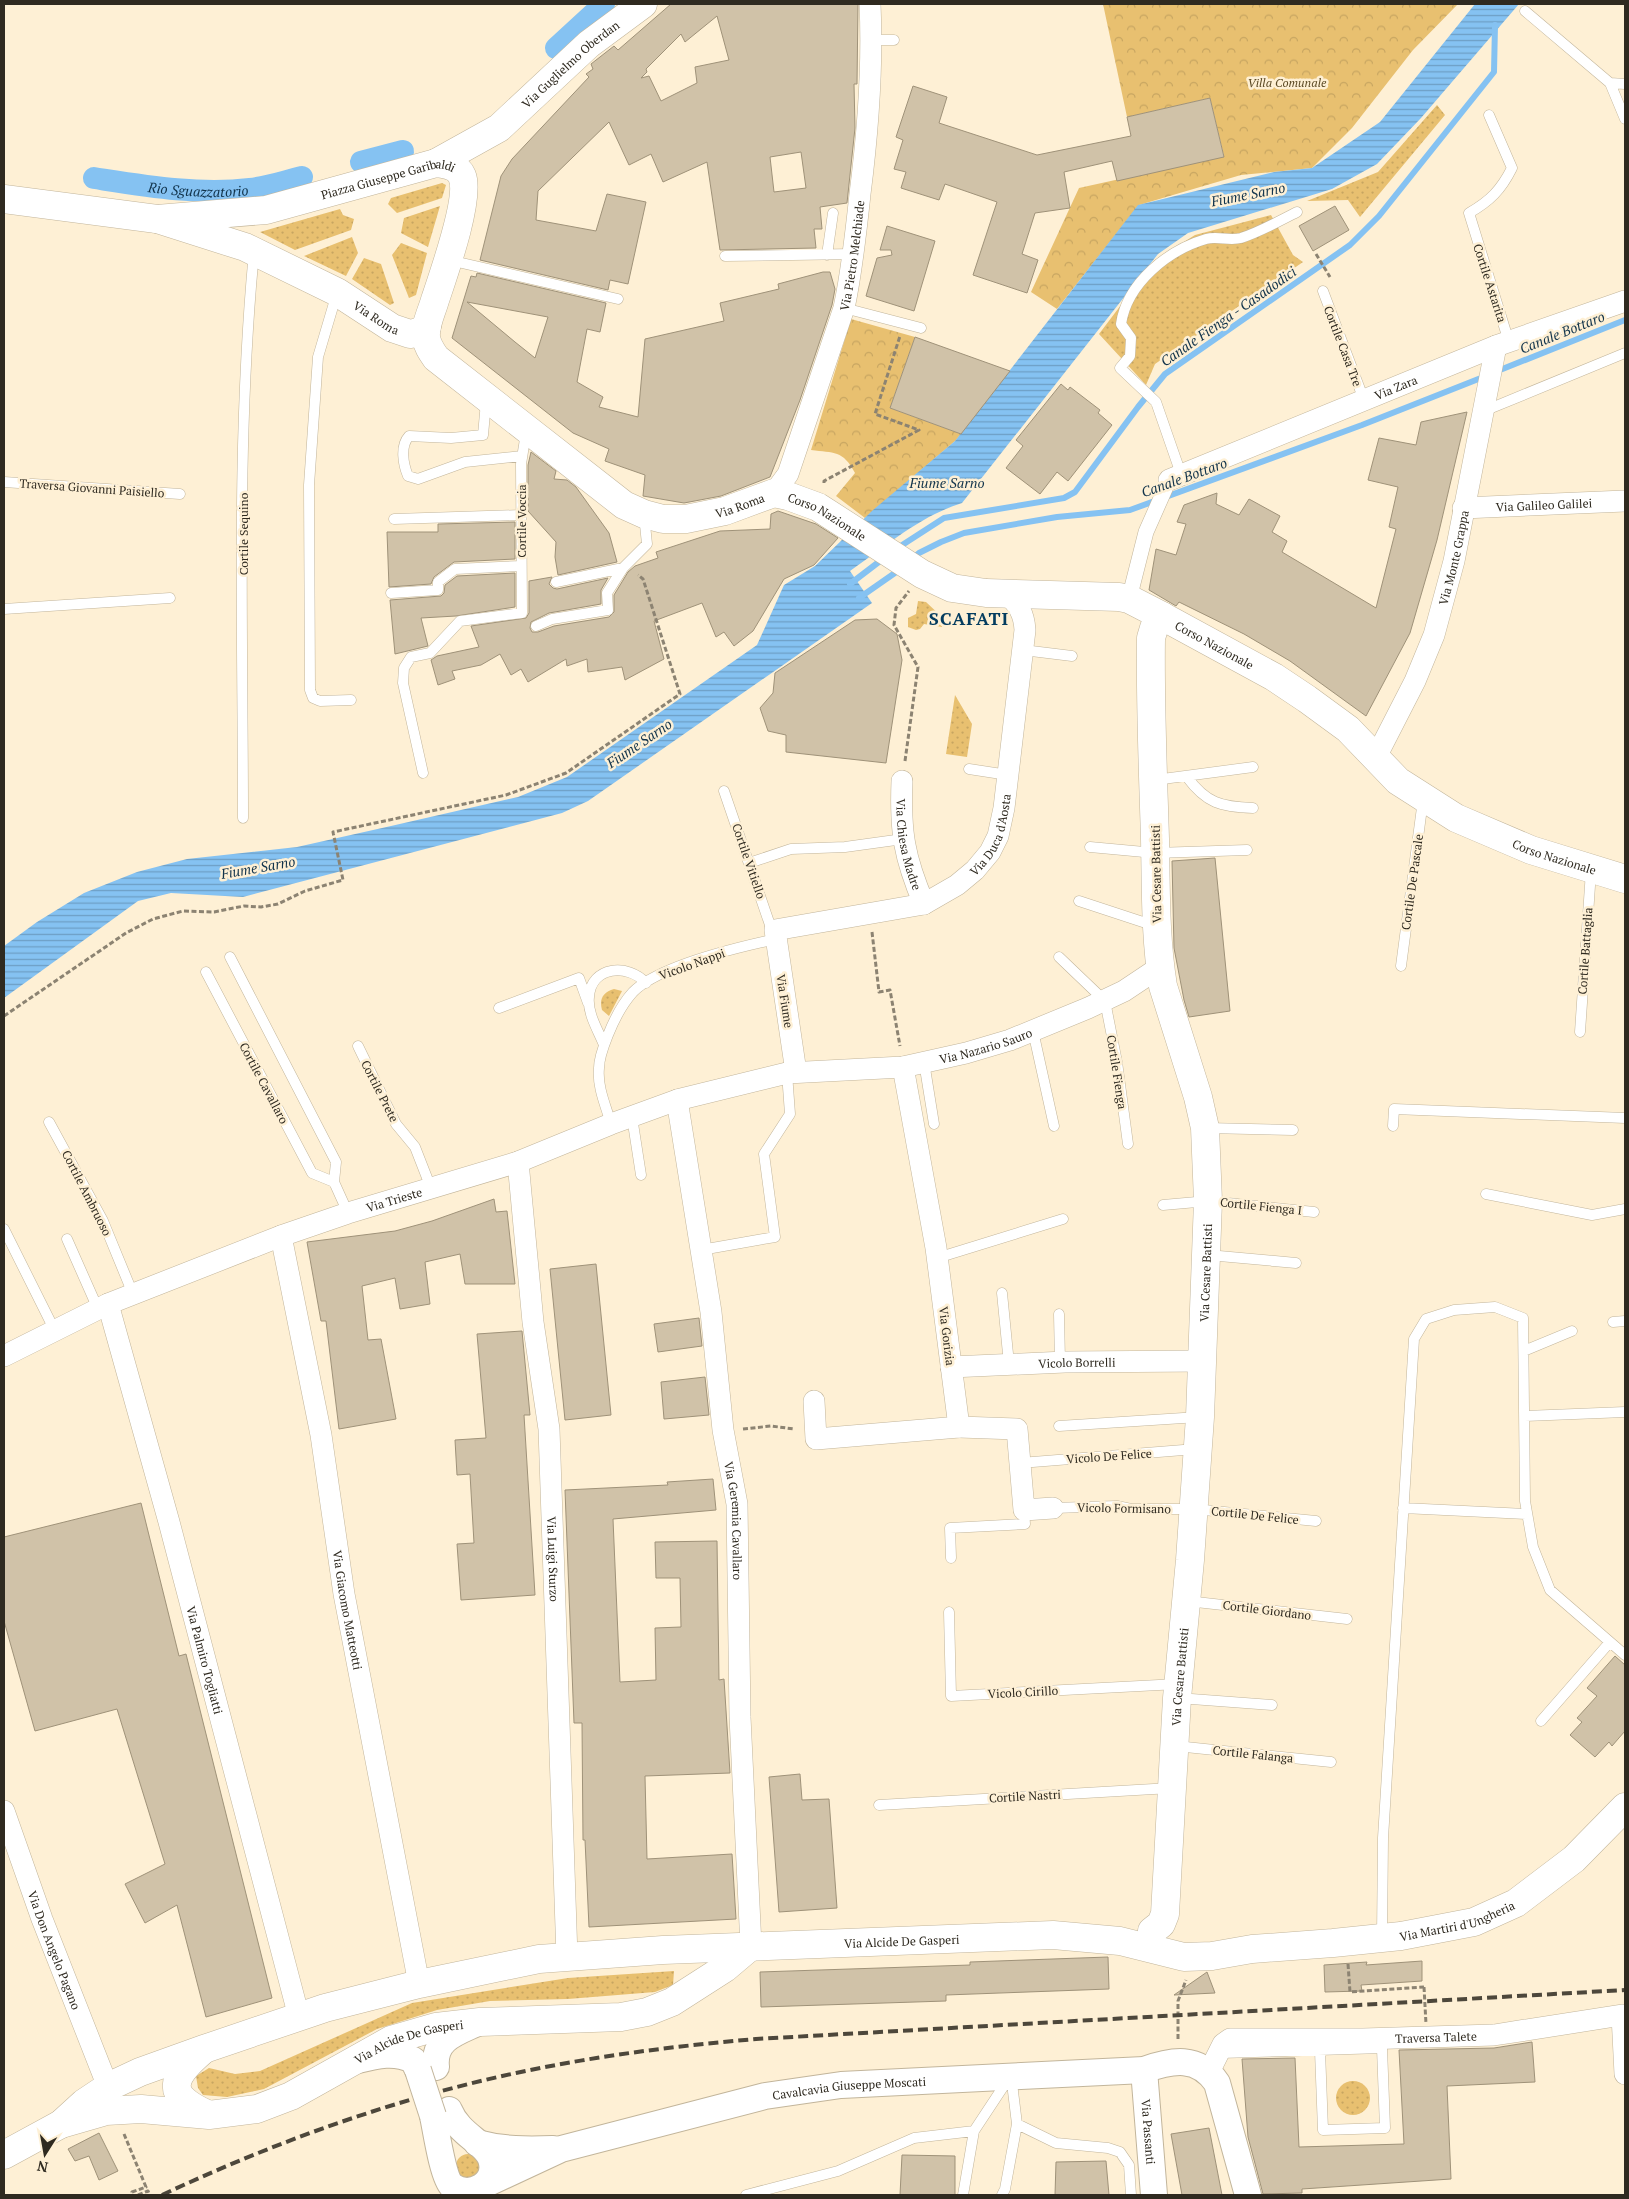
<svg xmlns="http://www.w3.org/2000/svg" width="1629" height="2199" viewBox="0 0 1629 2199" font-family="'PT Serif',serif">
<defs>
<pattern id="grass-dots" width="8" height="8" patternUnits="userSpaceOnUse" patternTransform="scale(1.25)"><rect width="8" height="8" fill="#e8c070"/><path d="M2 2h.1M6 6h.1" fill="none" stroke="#c7a561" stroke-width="1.8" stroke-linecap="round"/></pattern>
<pattern id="park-crowns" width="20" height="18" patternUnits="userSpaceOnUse" patternTransform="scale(1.25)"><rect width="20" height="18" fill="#e8c070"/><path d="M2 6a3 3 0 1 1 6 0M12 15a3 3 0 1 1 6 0" fill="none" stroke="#c7a561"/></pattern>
<pattern id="water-rules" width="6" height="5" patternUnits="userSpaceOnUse" patternTransform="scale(1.25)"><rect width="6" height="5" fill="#85c2f2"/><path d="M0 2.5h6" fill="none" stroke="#6d9ec4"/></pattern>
</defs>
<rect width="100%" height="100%" fill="#fef0d5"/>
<path fill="url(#grass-dots)" d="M1437 105 1445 115 1360 217 1348 200 1307 201 1378 172Z
M442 183 446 185 442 198 397 213 388 204 391 198Z
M440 206 428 247 401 233 404 218Z
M340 209 343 215 354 219 351 230 295 250 260 232Z
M1271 215 1293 255 1303 262 1155 364 1146 385 1099 334 1155 260 1195 235Z
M352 237 358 253 346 276 304 256Z
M401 243 427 253 416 295 409 298 392 255Z
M364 258 381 264 394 303 390 305 352 279Z
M918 601 926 602 944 619 942 627 924 624 920 629 916 630 908 627V618L916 614Z
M955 695 972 724 967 757 946 754Z
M614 989 622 991 609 1016 602 1010C599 999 603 992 614 989Z
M674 1971 673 1985 655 1992 568 1999 490 2001 437 2010 377 2029 264 2089 227 2097 203 2095 198 2088 196 2076 209 2068 235 2074 260 2071 412 2003 568 1978Z
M1336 2098a17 17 0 1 1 34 0a17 17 0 1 1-34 0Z
M456 2166a12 12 0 1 1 24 0a12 12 0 1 1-24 0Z"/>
<path fill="url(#park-crowns)" d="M1103 4H1458L1413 50 1352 128 1312 168 1241 175 1139 205 1057 309 1031 292 1079 188 1224 156 1210 98 1127 117Z
M851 319 915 337 890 408 961 434 955 441 865 518 836 496 855 473C843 450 834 453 811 450Z"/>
<path fill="url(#water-rules)" d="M1475 4H1519L1421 118 1377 164 1332 189 1188 233 1158 254 962 503C920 516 886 546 850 571L872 603 588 801 562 813 243 897 171 893 138 901 4 998V946L37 922 84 893 137 872 187 859 297 847 391 826 518 797 567 777 757 645 784 585 815 566 873 510 955 441 1138 205 1274 172 1312 168 1380 122Z"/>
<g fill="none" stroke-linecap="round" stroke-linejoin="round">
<path stroke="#85c2f2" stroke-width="6" d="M1495 372 1625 320
M896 549 944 518 1064 498 1075 492 1138 407 1165 374 1350 245 1379 216 1494 72 1495 25
M911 560 919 553 941 542 964 533 1057 517 1130 510 1362 425 1486 376
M850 584 884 558
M859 598 902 568"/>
<g stroke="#85c2f2" stroke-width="22">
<path d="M556 48 604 4"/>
<path d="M361 162 403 151"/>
<path id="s1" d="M94 178C146 186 198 195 250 189 268 187 285 181 302 177"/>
</g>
</g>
<path fill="#d0c2a8" stroke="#9f9279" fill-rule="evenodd" d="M671 4H858L857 84H854L855 128 847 203 820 207 822 229H814L816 248 720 250 707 162 663 182 651 154 629 165 609 122 538 191 536 220 596 231 607 194 646 202 628 284 610 280 608 290 480 260 501 176 512 159 589 77 586 74 593 69 591 64 614 46 618 50ZM717 16 729 60 695 67 697 83 661 101 649 76 641 78 647 72 646 69 681 34 685 42ZM801 152 806 188 774 192 770 157Z
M913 86 947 97 939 123 1037 155 1131 136 1127 117 1210 98 1224 157 1117 181 1112 161 1064 172 1070 208 1035 213 1022 254 1038 260 1027 293 973 275 997 202 945 184 939 200 901 188 906 172 894 169 903 140 896 137Z
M1335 206 1349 230 1313 251 1299 226Z
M887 226 935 241 914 311 866 296 877 258 892 255 891 250H880Z
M823 272H830L835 289 832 305 800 400 770 477 721 496 684 503 643 496 645 475 605 461 609 449 573 433 452 338 471 276 476 277 477 273 606 303 600 332 587 329 577 382 603 397 599 407 638 417 645 339 724 321 720 303 779 289 778 284ZM467 302 548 317 535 358 515 342Z
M915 337 1010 371 961 434 890 408Z
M1061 384 1068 390 1070 387 1100 410 1098 413 1112 425 1068 481 1057 472 1040 494 1006 468 1023 446 1016 440Z
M1467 412 1437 540 1410 633 1366 716 1290 661 1244 634 1179 602 1176 606 1149 590 1156 549 1176 555 1186 524 1177 522 1184 505 1217 493 1216 504 1239 515 1249 499 1280 516 1272 532 1287 541 1282 552 1376 608 1396 529 1389 527 1398 487 1368 480 1379 438 1416 445 1421 422Z
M531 452 556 471 554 479 567 480 576 487 609 533 617 562 558 575 555 557 556 542 528 511V465Z
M778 511 816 524 838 538 814 565 784 579 753 631 734 646 724 632 716 637 702 603 654 621 664 659 625 680 622 667 588 672 587 659 567 666 566 659 528 682 521 669 511 675 500 654 481 665 452 671 455 679 438 685 431 660 437 656 479 647 471 626 526 618 529 613V581L552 577 549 584 553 588 557 589 608 578 601 590V604L549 613 531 622 530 628 532 632H538L554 626 609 617 614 612V595L628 572 635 566 658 558 656 552 720 531 770 529 771 514Z
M515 522V559L454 562 434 577 431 584 389 587 387 532H438V524Z
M515 573V607L456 616 421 618 428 646 395 654 390 600 441 596 444 593 445 585 457 576Z
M877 619 897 634 902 660 886 763 786 752V735L768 731 760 708 773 693 775 673 855 620Z
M1215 858 1230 1011 1189 1017 1184 1000 1174 948 1172 861Z
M494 1199 496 1212 507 1211 515 1284H465L460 1254 425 1262 430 1304 400 1309 395 1278 362 1286 368 1340 381 1339 396 1419 339 1429 326 1321H321L307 1242 395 1231 432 1221Z
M596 1264 611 1415 565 1420 550 1269Z
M699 1318 702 1346 658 1352 654 1324Z
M522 1331 530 1415H524L535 1595 461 1600 457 1544 474 1543 470 1474 457 1475 455 1440 486 1438 477 1334Z
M705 1377 709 1415 664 1419 661 1382Z
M713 1479 716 1510 613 1519 620 1682 656 1680 655 1628 681 1627 680 1578H656L655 1542 717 1541 719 1680 724 1679 730 1773 645 1776 647 1859 732 1854 736 1919 589 1927 585 1840H583L582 1723H574L565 1490 668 1485 667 1482Z
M141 1503 179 1656 186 1654 272 1998 206 2017 177 1905 145 1923 125 1884 165 1864 117 1709 35 1731 4 1621V1537Z
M1615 1656 1625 1665V1731L1612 1746 1609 1742 1595 1757 1570 1735 1582 1722 1577 1718 1597 1696 1587 1688Z
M800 1774 802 1800 829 1799 837 1908 779 1912 769 1777Z
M1108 1957 1109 1989 946 1995V2001L761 2007 760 1972 970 1965V1962Z
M1422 1961V1981L1361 1985 1362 1991 1325 1992 1324 1965 1367 1962 1366 1965Z
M1207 1972 1215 1993 1174 1995Z
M1532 2042 1535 2082 1447 2086 1451 2179 1302 2189V2193L1263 2194 1248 2137 1242 2059 1295 2058 1299 2147 1404 2144 1399 2050 1494 2048Z
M1209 2128 1222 2195H1182L1171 2134Z
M99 2133 118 2171 99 2180 89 2156 75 2161 68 2149Z
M902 2155 955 2156V2195H900Z
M1106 2161 1109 2195H1055L1056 2162Z"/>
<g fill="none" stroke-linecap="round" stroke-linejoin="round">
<defs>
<path id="service" d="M1525 11 1610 83 1625 119
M871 40H894
M1610 83 1625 84
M1489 115 1512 168C1501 190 1490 201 1469 213L1509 342
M827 255 833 213
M725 256 853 254
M449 260 618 299
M1323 291 1364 400
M337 293 318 357 309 485 310 690 313 698 320 701 351 700
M844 308 921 328
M486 402 483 435 451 438 409 436C400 446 403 464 408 476L418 479 465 462 522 456
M1484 411 1625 353
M1181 474 1156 402 1120 368 1130 356 1131 338 1121 324C1127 283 1168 250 1206 239 1217 236 1230 241 1241 238 1260 232 1279 221 1297 212
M4 482 180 494
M394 519 521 515
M556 582 623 568 647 544 644 515
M391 593 438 590V582L455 569 521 566
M4 609 170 598
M536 626 552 619 608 610 607 593 623 568
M1023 650 1072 656
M969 769 1008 775
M423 773 403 683 404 668 411 657 430 653 460 621 522 613 521 464 526 433
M1187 777C1206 803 1221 807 1253 808
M1155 780 1253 767
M724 791 770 925 775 930
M243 818C243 630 236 440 254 252
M1090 847 1155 853 1247 850
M749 863 791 849 845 847 903 839
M1079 901 1155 926
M230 957 336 1162 334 1182 348 1213
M1059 957 1105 1001 1117 1062 1128 1144
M1401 966 1423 800
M206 972 312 1173 334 1182
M499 1008 579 978 588 1003
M1033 1031 1054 1126
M1580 1032 1591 871
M604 1045C598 1030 587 1013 589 997 591 966 628 963 646 983
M358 1046 396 1124 415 1147 431 1188
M924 1062 934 1124
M632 1117 641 1175
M49 1122 103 1221 133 1294
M611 1124C606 1106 597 1087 599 1068 599 1057 604 1045 608 1035 614 1020 622 1004 633 992 660 965 739 947 776 939
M1393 1126 1394 1109 1625 1118
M1206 1128 1293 1130
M1486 1194 1592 1215 1625 1209
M1163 1205 1208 1201 1314 1212
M4 1229 55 1331
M67 1239 98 1309
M701 1250 775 1237 764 1154 790 1114 787 1073
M1208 1255 1296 1263
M937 1258 1063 1219
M1002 1293 1009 1364
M1059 1314 1060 1362
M1613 1322 1625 1321
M1524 1351 1572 1331
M1525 1416 1625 1412
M1059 1426 1199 1417
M1020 1463 1196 1449
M1053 1508 1117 1506 1131 1509H1194L1316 1521
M1403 1508 1527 1514
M951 1558 950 1528 1025 1524 1024 1510
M1187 1601 1347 1619
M949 1612 951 1696 1178 1684
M1178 1698 1272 1705
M1541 1721 1610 1642
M1176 1746 1331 1762
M879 1805 1171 1788
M1382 1938 1383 1838 1414 1339 1426 1319 1454 1310 1495 1307 1523 1318 1525 1501 1533 1547 1550 1590 1625 1655
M1220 2053 1382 2048 1385 2128 1323 2130 1320 2051
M1017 2124 1056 2143 1108 2148 1120 2152 1129 2165 1131 2195
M746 2195 838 2171 914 2138 974 2131
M963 2195 974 2131 1011 2075 1017 2124 1005 2189 1002 2195"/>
<path id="pedestrian" d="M1129 599 1146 532 1169 480"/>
<g id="minor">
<path id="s2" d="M1169 480 1496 346 1625 301"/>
<path id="s3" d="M774 493 788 474 844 308C852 271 856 232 860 194 868 131 873 68 870 4"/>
<path id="s4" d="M1463 508 1625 501"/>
<path id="s5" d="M1376 757 1415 681 1434 635 1454 561 1496 346"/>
<path id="s6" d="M902 781C900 832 904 857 924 904"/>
<path id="s7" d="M796 1072 775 930 924 904 957 885 975 870 990 852 998 836 1004 808 1025 630C1024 613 1018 604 1006 593"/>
<path id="s8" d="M677 1100 711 1312 723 1430 737 1504 740 1717 751 1946"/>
<path id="s9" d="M518 1162 533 1322 549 1429 567 1957"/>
<path id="s10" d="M281 1236 321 1435 344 1594 419 1984"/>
<path id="s11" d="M108 1304 169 1522 299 2017"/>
<path id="s12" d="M4 1356 108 1304 281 1236 348 1213 518 1162 611 1124 677 1100 787 1073 903 1067 966 1053 1010 1040 1088 1008 1124 991 1160 967"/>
<path id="s13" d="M951 1367 1065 1362 1203 1361"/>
<path d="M814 1401 816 1439 959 1427 936 1248 903 1067"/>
<path d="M959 1427 1017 1429 1024 1510 1053 1508"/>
<path id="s14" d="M4 1811 42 1919 108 2087"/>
<path id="s15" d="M1209 2072 1223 2044 1230 2039H1363L1494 2035 1622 2015 1625 2074"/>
</g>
<g id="tertiary">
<path d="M358 2060C377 2055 395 2051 413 2060L418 2070"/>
<path d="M436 2067C433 2040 455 2033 475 2024"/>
<path id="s16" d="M1144 2070 1154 2195"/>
<path d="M433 2116C436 2130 443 2178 452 2186 471 2199 499 2183 491 2159 485 2142 459 2135 449 2110"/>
<path d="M477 2143C503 2150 527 2150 553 2149"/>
<path id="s17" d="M488 2183 561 2149 765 2096 841 2085 1144 2070C1172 2060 1198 2055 1217 2083L1248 2195"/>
</g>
<g id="secondary">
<path id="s18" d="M436 163 499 128 589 44 643 4"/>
<path id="s19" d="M4 199 157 219 245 247 337 292 392 328 410 334 419 332 427 326"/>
<path id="s20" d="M157 219 266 210 436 163C446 164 458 166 462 176 471 197 443 276 435 300 432 311 425 324 426 337 427 345 431 351 436 358L624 505 644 514 663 519H686L725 511 774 493 788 496 818 507 922 574 952 588 986 593 1119 597 1129 599 1162 616"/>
</g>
<g id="primary">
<path id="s21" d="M1152 1931 1161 1924 1165 1914 1177 1698 1190 1560 1200 1417 1208 1201 1205 1128 1198 1097 1163 986C1155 937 1156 888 1155 839 1153 772 1150 705 1151 638L1154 628 1162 616 1274 677 1307 699 1348 729 1398 781 1456 818 1531 850 1625 879"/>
<path d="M202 2051C171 2078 164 2095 207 2114"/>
<path id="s22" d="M61 2124 84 2103 108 2087 140 2072 204 2049 325 2008 419 1984 539 1959 663 1950 1053 1935 1120 1941 1184 1957 1212 1956 1252 1949 1333 1943 1401 1936 1474 1922 1516 1903 1574 1859 1625 1807"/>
<path id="s23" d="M4 2155 61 2124 106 2111 141 2109 209 2115 257 2109 291 2096 391 2040 436 2027 480 2022 621 2017 647 2012 672 2002 725 1968 751 1946"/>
</g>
</defs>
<use href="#service" stroke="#c2b59b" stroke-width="11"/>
<use href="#pedestrian" stroke="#c2b59b" stroke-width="16"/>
<use href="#minor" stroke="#c2b59b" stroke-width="22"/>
<use href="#tertiary" stroke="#c2b59b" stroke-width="28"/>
<use href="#secondary" stroke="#c2b59b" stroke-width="29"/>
<use href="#primary" stroke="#c2b59b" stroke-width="29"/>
<path stroke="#8c8372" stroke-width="3" stroke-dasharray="5 2.5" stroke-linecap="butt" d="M1316 254 1330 277
M824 483V481L919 430 875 414 900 336
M905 761 918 667 894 625 896 608 909 591
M872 932 879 992 890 990 900 1046
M4 1016 126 933 153 919 183 911 214 912 244 906 261 907 278 904 305 891 343 880 333 832 506 795 566 773 680 694 643 579 638 575
M743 1429 771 1426 794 1429
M1348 1964 1350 1992 1424 1987
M1178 2039V2001L1186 1980
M124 2134 146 2187 132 2192 133 2195
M138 2195 148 2191 150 2195"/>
<use href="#service" stroke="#fff" stroke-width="10"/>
<use href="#pedestrian" stroke="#fff" stroke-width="15"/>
<use href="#minor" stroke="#fff" stroke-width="21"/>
<use href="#tertiary" stroke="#fff" stroke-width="26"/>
<use href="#secondary" stroke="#fff" stroke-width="28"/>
<use href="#primary" stroke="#fff" stroke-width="28"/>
<path stroke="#4d473b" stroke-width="4" stroke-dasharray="10 5" stroke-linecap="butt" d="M162 2195C275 2142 394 2099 516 2073 595 2056 675 2046 756 2039L1625 1990"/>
<defs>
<path id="tertiary-bridge" d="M418 2070 433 2116"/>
</defs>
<use href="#tertiary-bridge" stroke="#c2b59b" stroke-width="28" stroke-linecap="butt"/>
<path stroke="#8c8372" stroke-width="3" stroke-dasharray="5 2.5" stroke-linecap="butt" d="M1424 1987 1426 2024"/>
<use href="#tertiary-bridge" stroke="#fff" stroke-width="26"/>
</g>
<g text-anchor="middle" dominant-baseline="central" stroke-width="5" stroke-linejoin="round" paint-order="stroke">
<g font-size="12" fill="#2f2a20" stroke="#fef0d5">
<text stroke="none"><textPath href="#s18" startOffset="168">Via Guglielmo Oberdan</textPath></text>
<text stroke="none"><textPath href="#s20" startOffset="236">Piazza Giuseppe Garibaldi</textPath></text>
<text stroke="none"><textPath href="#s3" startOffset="252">Via Pietro Melchiade</textPath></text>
<text transform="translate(1490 283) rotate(72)">Cortile Astarita</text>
<text stroke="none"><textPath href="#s19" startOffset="396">Via Roma</textPath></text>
<text transform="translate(1343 346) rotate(69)">Cortile Casa Tre</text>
<text stroke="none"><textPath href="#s2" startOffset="245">Via Zara</textPath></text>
<text transform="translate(92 488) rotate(4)">Traversa Giovanni Paisiello</text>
<text stroke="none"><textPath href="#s4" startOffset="81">Via Galileo Galilei</textPath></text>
<text stroke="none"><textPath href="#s20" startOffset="865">Via Roma</textPath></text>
<text stroke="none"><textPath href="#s20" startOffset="960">Corso Nazionale</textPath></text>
<text transform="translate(521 521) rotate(-90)">Cortile Voccia</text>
<text transform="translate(243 534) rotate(-90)">Cortile Sequino</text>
<text stroke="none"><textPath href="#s5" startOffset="215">Via Monte Grappa</textPath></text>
<text stroke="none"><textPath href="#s21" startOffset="1391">Corso Nazionale</textPath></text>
<text stroke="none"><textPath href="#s7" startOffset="396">Via Duca d'Aosta</textPath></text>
<text stroke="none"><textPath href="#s6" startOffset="64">Via Chiesa Madre</textPath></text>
<text stroke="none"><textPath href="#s21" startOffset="1796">Corso Nazionale</textPath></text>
<text transform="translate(749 861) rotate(71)">Cortile Vitiello</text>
<text transform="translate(1156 874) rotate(-91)">Via Cesare Battisti</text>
<text transform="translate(1412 882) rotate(-82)">Cortile De Pascale</text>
<text transform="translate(1585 951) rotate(-86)">Cortile Battaglia</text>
<text transform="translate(692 964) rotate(-20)">Vicolo Nappi</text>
<text transform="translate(785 1001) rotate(81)">Via Fiume</text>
<text stroke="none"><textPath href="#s12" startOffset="1036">Via Nazario Sauro</textPath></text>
<text transform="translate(1117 1072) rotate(81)">Cortile Fienga</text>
<text transform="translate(264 1083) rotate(62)">Cortile Cavallaro</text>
<text transform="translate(380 1091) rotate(63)">Cortile Prete</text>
<text transform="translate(87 1193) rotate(63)">Cortile Ambruoso</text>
<text stroke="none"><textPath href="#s12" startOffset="421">Via Trieste</textPath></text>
<text transform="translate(1261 1206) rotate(6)">Cortile Fienga I</text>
<text stroke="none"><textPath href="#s21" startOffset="665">Via Cesare Battisti</textPath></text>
<text transform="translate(947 1336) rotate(83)">Via Gorizia</text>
<text stroke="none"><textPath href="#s13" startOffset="126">Vicolo Borrelli</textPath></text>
<text transform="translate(1109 1456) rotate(-4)">Vicolo De Felice</text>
<text transform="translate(1124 1508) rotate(1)">Vicolo Formisano</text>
<text transform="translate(1255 1515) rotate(6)">Cortile De Felice</text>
<text stroke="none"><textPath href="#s8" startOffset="425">Via Geremia Cavallaro</textPath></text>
<text stroke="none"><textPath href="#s9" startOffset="399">Via Luigi Sturzo</textPath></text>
<text stroke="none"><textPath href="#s10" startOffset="380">Via Giacomo Matteotti</textPath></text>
<text transform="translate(1267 1610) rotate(7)">Cortile Giordano</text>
<text stroke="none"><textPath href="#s11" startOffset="369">Via Palmiro Togliatti</textPath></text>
<text stroke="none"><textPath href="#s21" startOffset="260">Via Cesare Battisti</textPath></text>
<text transform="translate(1023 1692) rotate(-3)">Vicolo Cirillo</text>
<text transform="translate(1253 1754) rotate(6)">Cortile Falanga</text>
<text transform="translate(1025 1796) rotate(-3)">Cortile Nastri</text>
<text stroke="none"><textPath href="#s22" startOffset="1435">Via Martiri d'Ungheria</textPath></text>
<text stroke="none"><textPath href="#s22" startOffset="874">Via Alcide De Gasperi</textPath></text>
<text stroke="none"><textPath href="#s14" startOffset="148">Via Don Angelo Pagano</textPath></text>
<text stroke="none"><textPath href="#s15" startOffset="246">Traversa Talete</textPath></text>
<text stroke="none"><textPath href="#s23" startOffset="431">Via Alcide De Gasperi</textPath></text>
<text stroke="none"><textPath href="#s17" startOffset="376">Cavalcavia Giuseppe Moscati</textPath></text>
<text stroke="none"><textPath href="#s16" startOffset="62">Via Passanti</textPath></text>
</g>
<g font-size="12" font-style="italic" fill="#5c4a25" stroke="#fef0d5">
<text x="1287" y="82">Villa Comunale</text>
</g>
<g font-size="14" font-style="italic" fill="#11334b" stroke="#fef0d5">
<text stroke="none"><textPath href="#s1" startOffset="105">Rio Sguazzatorio</textPath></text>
<text transform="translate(1248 194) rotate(-11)">Fiume Sarno</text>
<text transform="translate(1228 316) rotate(-35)">Canale Fienga - Casadodici</text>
<text transform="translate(1562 332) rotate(-22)">Canale Bottaro</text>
<text transform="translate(1184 477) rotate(-20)">Canale Bottaro</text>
<text x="947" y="482">Fiume Sarno</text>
<text transform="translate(639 743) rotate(-34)">Fiume Sarno</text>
<text transform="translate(258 867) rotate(-10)">Fiume Sarno</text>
</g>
<g font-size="18" font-weight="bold" letter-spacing="1" fill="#043c5f" stroke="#fef0d5">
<text x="969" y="618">SCAFATI</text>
</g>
</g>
<rect width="1629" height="2199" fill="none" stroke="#2f2a20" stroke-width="10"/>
<g transform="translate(45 2154) rotate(191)" stroke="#fef0d5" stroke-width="4" paint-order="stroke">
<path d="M0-4L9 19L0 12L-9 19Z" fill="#2f2a20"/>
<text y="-8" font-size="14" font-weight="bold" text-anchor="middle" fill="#2f2a20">N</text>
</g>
</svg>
